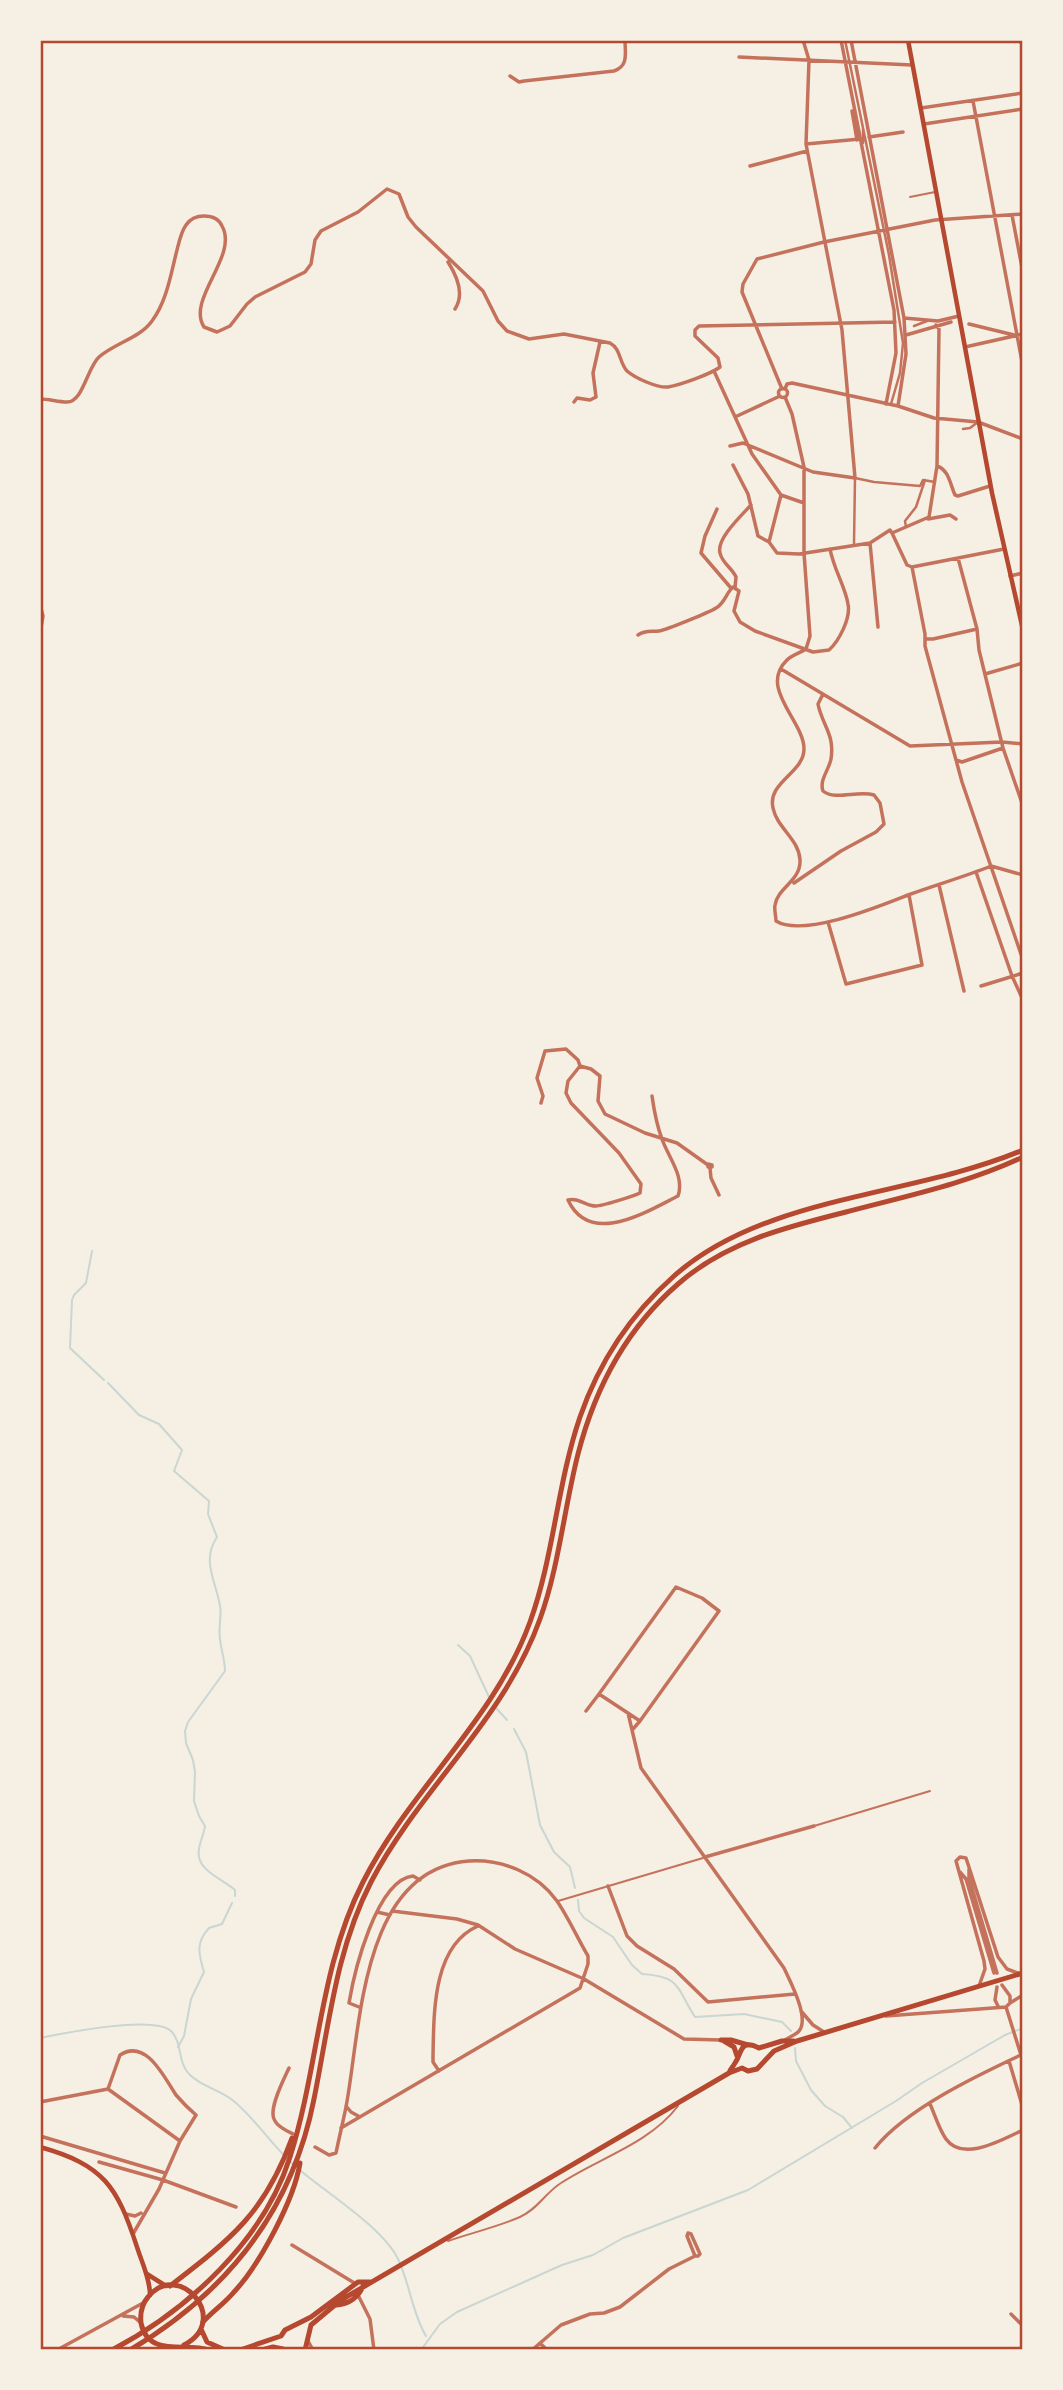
<svg xmlns="http://www.w3.org/2000/svg" width="1063" height="2390" viewBox="0 0 1063 2390" font-family="Rubik,sans-serif">
<rect width="100%" height="100%" fill="#f6efe4"/>
<g fill="none" stroke-linecap="round" stroke-linejoin="round">
<path stroke="#c9d6d2" stroke-width="2" d="M92 1251 86 1283 74 1295 72 1300 70 1348 104 1380
M108 1383 139 1415 159 1424 182 1450 174 1471 209 1501 208 1514 217 1537C201 1561 216 1581 220 1606 222 1616 218 1627 220 1639 221 1650 225 1660 225 1671L188 1722 185 1731 186 1743 193 1760 195 1772 194 1801 199 1816 205 1826C204 1834 200 1841 199 1849 195 1870 221 1878 235 1890V1896
M458 1645 470 1656 489 1697
M496 1708 507 1720
M514 1729 526 1752 540 1825 554 1852 570 1867 575 1888
M578 1900 579 1911 584 1918 613 1937 632 1965 642 1974C682 1976 677 1990 695 2017L744 2014 782 2022 791 2031
M40 2038C64 2033 154 2015 171 2031 183 2043 177 2063 190 2075 201 2086 219 2090 231 2099 252 2114 272 2146 294 2165
M178 2047 184 2036 191 1999 204 1972C199 1955 195 1943 209 1928L222 1924 232 1903
M795 2048 796 2061 811 2090 825 2106 843 2117 852 2128
M301 2171C328 2194 383 2228 398 2259 410 2284 412 2313 426 2336
M40 2346 41 2347
M421 2350 440 2324 457 2312 562 2265 593 2255 623 2238 748 2190 896 2101 922 2083 1005 2035 1023 2028"/>
<path stroke="#c5725c" stroke-width="2" d="M910 197 935 192
M814 1826 930 1791
M558 1901 703 1858
M448 2241C471 2233 497 2227 520 2217 538 2209 545 2193 561 2183 599 2158 649 2144 678 2106"/>
<path stroke="#c5725c" stroke-width="2.5" d="M845 40 889 255 903 343 900 373 891 404
M863 143V128
M914 326 927 321
M963 429 970 428 978 422
M906 527 905 521 916 507 925 480
M854 544 855 478 874 482 920 486 923 480 935 482"/>
<path stroke="#c5725c" stroke-width="3.5" d="M841 40 894 310 896 353 886 404
M851 40 904 318 906 354 898 406
M739 57 912 65
M510 76 519 82 524 81 614 71C629 66 625 53 625 40
M973 101 1023 367
M921 108 1023 93
M852 111 857 140
M924 124 1023 109
M869 137 903 132
M806 144 860 139
M750 166 807 151
M1012 215 1023 273
M448 262C457 276 465 294 455 309
M904 318 938 321 959 316
M969 324 1014 335
M906 335 951 322
M965 347 1023 334
M714 371 752 454 781 495 804 503
M778.5 393a4.5 4.5 0 1 1 9 0a4.5 4.5 0 1 1-9 0Z
M782 389 742 292 743 284 757 259 824 242 935 220 1023 214
M785 389 787 384 792 383 898 406 934 418 978 422 1023 439
M785 397 792 414 804 467V553L810 636 806 649C800 653 792 655 787 660 758 688 804 721 804 749 804 773 767 782 773 808 777 828 799 839 800 860 801 881 778 887 775 905 774 910 776 916 776 921 803 938 880 906 908 895 935 885 964 877 991 866
M40 399C49 399 58 402 67 402 83 402 87 368 99 357 115 343 140 338 152 321 167 301 171 273 177 250 179 242 181 232 186 225 190 219 197 216 204 216 212 216 219 219 222 226 239 256 186 299 204 327L217 332 230 326 247 304 255 297 305 272 311 264 315 240 321 231 358 212 387 189 399 194 408 217 416 227 483 291 498 321 507 331 529 339 564 334 610 343C621 349 619 362 627 371 635 378 657 388 668 387 680 385 711 374 720 367L718 358 695 336V330L699 326 895 322
M574 402 577 398 590 400 596 397 593 373 600 342
M735 417 780 396
M730 446 743 443 813 472 855 478 842 330 806 144 809 60 803 40
M733 465 748 494 758 536 769 542 781 495
M937 466C949 470 950 484 955 495L958 496 990 486
M717 509 705 536 701 553 731 588
M928 519 950 515 956 519
M892 533 907 565 912 567 925 634V646L962 782 1023 960
M769 542 777 553 799 554 870 543 890 530 892 533 929 517 937 466 939 329 936 325
M870 543 878 627
M958 558 977 629 979 650 1003 748 1023 806
M912 567 1004 549
M1010 576 1023 573
M735 588 736 577C732 568 722 563 720 553 716 539 742 515 751 505
M40 605 43 616 40 634
M638 635C645 630 651 632 659 631 666 630 710 612 716 608 725 603 726 593 733 587L739 591 734 611 740 622 755 631 813 652 829 650C839 641 851 618 848 604 845 586 834 570 830 549
M925 639H933L977 629
M781 669 910 746 1002 742 1023 744
M985 674 1023 663
M956 760 962 762 1003 748
M991 866 1023 875
M976 872 1012 976 1023 1000
M794 883 841 851 876 832 884 824 880 803 874 795C858 790 835 801 823 791 819 780 829 770 831 759 835 734 822 725 818 704L823 694
M939 885 964 991
M828 922 846 984 922 965 909 895
M981 986 1023 973
M580 1066 591 1069 600 1076 598 1101 605 1114 645 1133 677 1143 708 1165
M541 1103 543 1096 537 1078 545 1051 566 1049 578 1060 580 1066
M708 1164 712 1165V1167H708Z
M710 1168 711 1178 719 1195
M568 1200C579 1197 585 1206 596 1206 602 1206 634 1196 640 1193L641 1184 619 1153 571 1103 566 1093 568 1081 580 1066
M568 1200C590 1247 646 1212 678 1196 685 1176 668 1157 662 1139 657 1126 654 1110 652 1096
M586 1711 599 1694
M628 1713 641 1768 784 1968C790 1981 810 2018 799 2031 796 2035 789 2037 785 2040
M633 1729 640 1721 719 1611 702 1598 676 1587 599 1694 640 1721
M705 1857 814 1826
M969 1869V1878L997 1973
M960 1872 966 1879 994 1973
M608 1886 627 1936 637 1946 674 1969 708 2002 795 1994
M392 1911 457 1919 478 1925 515 1949 584 1979 684 2039 721 2040
M377 1912 390 1915
M1002 1985 1010 1996V2003L1006 2007 1021 2055
M979 1986 985 1969 984 1961 956 1861 960 1857 966 1858 998 1957 1007 1969 1018 1973
M997 1987 995 2000 998 2006
M1010 2003 1023 1995
M359 2007 349 2003C354 1973 376 1880 413 1876L420 1880
M801 2011 813 2025 824 2032
M886 2016 1006 2007
M1009 2061 1023 2108
M289 2068C284 2079 267 2111 275 2121 278 2127 287 2131 293 2134
M439 2071 433 2062V2056C434 2014 432 1946 478 1926
M108 2089 120 2055C146 2038 164 2077 176 2095 182 2102 189 2109 196 2115L180 2141 159 2189 133 2234
M40 2102 108 2089 180 2141
M930 2104C935 2115 939 2129 946 2139 963 2163 1003 2139 1023 2130
M346 2106 351 2112 360 2117
M40 2136 165 2173
M315 2147 329 2155 336 2153C339 2138 343 2122 346 2107 361 2029 360 1869 469 1861 502 1859 537 1873 557 1901 568 1917 578 1939 588 1956V1964L580 1988 341 2128
M875 2148C906 2109 978 2075 1023 2054
M99 2162 163 2180 236 2207
M126 2214 135 2216 141 2213
M688 2233 691 2234 700 2254 698 2256H695L687 2236Z
M292 2245 356 2284
M359 2297 370 2319 374 2350
M1011 2314 1023 2326
M308 2341 313 2350
M540 2343 547 2350
M532 2350 561 2325 590 2314 604 2313 620 2307 669 2269 695 2256"/>
<path stroke="#c5725c" stroke-width="3.5" d="M123 2316 134 2317 141 2323
M57 2350 143 2303"/>
<path stroke="#b5482f" stroke-width="4.5" d="M908 40 992 493 1023 630
M1019 40 1023 44
M40 2147C104 2165 117 2186 137 2247 142 2263 150 2279 150 2295
M147 2274 166 2286"/>
<path stroke="#b5482f" stroke-width="5" d="M721 2040H731L748 2045
M724 2041 734 2047 737 2056
M729 2073C730 2069 733 2067 735 2063 742 2054 739 2038 759 2048L782 2041H794
M337 2305C349 2304 359 2297 363 2286
M201 2329 207 2342 225 2350
M184 2345C232 2320 179 2259 148 2297 142 2304 140 2314 141 2323 148 2358 186 2342 209 2350
M240 2350 281 2336 285 2330 311 2317 358 2282H370
M262 2350 273 2347 283 2349
M305 2350 311 2325 341 2300 729 2073 742 2068 748 2071 757 2069 774 2051 797 2041 1023 1973"/>
<path stroke="#b5482f" stroke-width="5" d="M170 2286C231 2239 265 2213 292 2138
M203 2322C213 2311 225 2303 234 2292 260 2264 294 2200 300 2163
M112 2350C188 2310 264 2240 290 2157 319 2066 319 1968 363 1882 410 1789 494 1721 530 1622 554 1556 557 1484 580 1417 599 1362 630 1315 674 1276 765 1195 912 1197 1023 1150
M130 2350C228 2292 292 2211 314 2099 329 2025 336 1950 371 1882 420 1788 503 1722 540 1619 559 1566 564 1509 578 1454 595 1388 626 1329 678 1284 726 1242 786 1227 846 1212 906 1196 966 1184 1023 1157
M169 2350 173 2348"/>
</g>
<rect width="1063" height="2390" fill="none" stroke="#f6efe4" stroke-width="84"/>
<rect x="42" y="42" width="979" height="2306" fill="none" stroke="#b5482f" stroke-width="2.5"/>
</svg>
